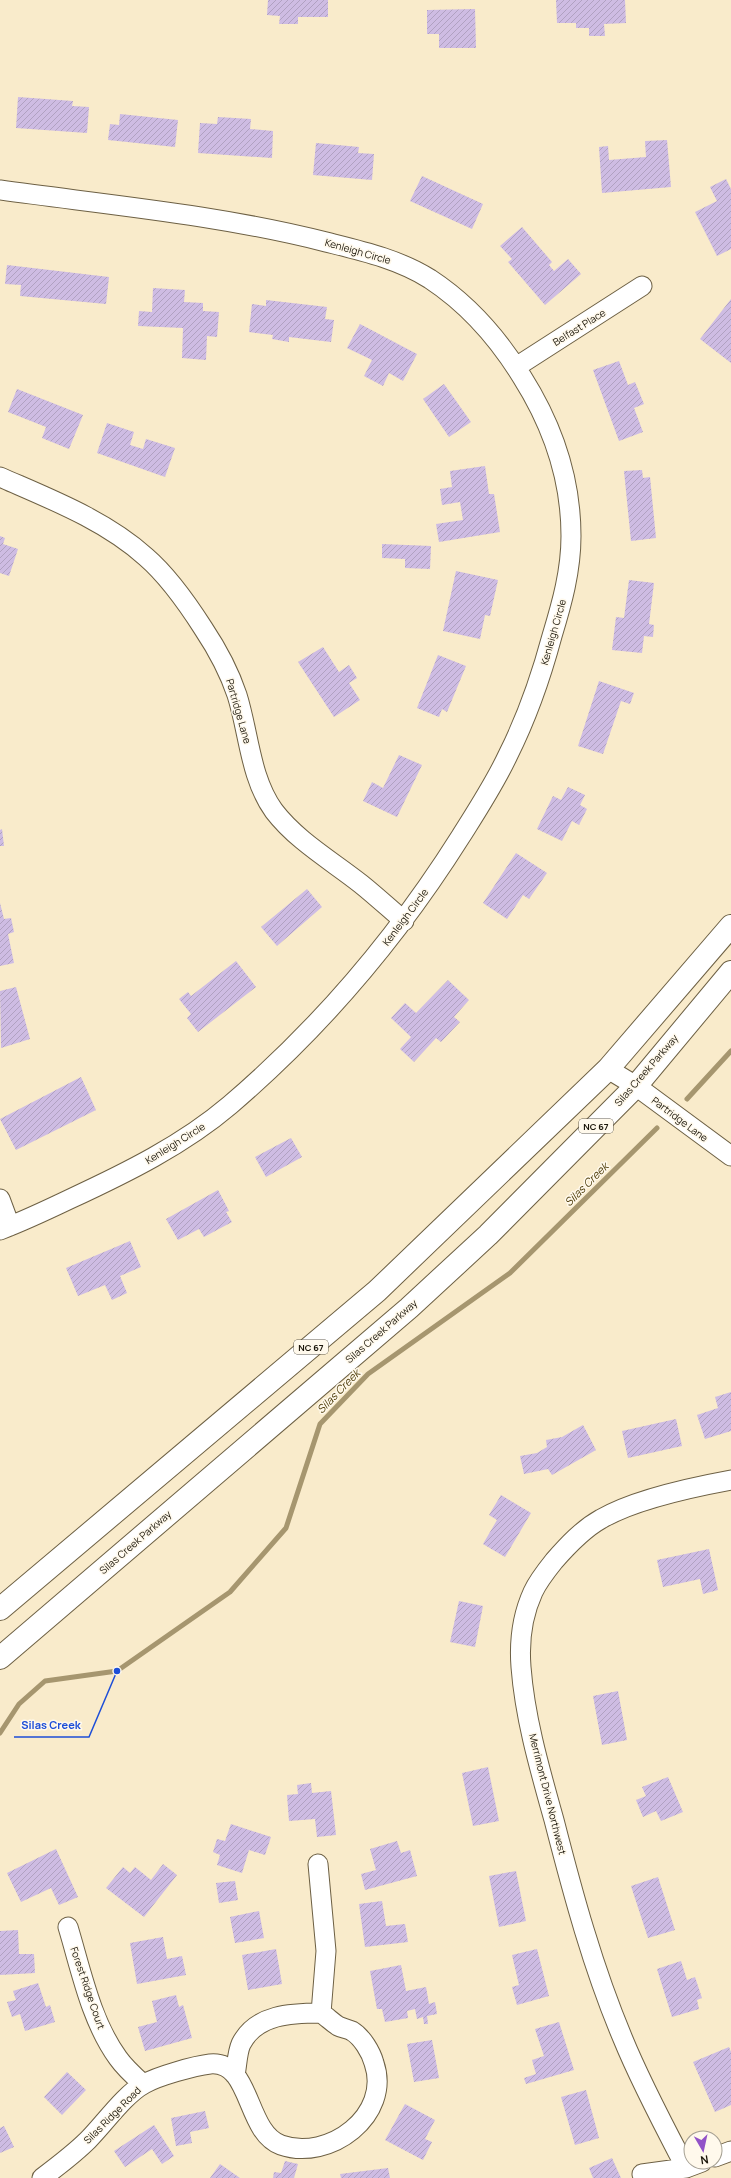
<svg xmlns="http://www.w3.org/2000/svg" width="731" height="2178" viewBox="0 0 731 2178" font-family="Manrope,sans-serif">
<defs>
<pattern id="building-hatch" width="6" height="6" patternUnits="userSpaceOnUse"><rect width="6" height="6" fill="#cebce3"/><path d="M-1 1l2-2M0 6l6-6M5 7l2-2" fill="none" stroke="#b0a1c1"/></pattern>
</defs>
<rect width="100%" height="100%" fill="#f9ebcb"/>
<g fill="none" stroke-linecap="round" stroke-linejoin="round">
<path stroke="#a6966f" stroke-width="5" d="M687 1099 731 1051
M0 1733 19 1704 45 1681 117 1671 230 1592 286 1528 320 1424 368 1374 510 1273 657 1128"/>
</g>
<path fill="url(#building-hatch)" d="M268 0H328V17H298V24H279L280 16 267 15Z
M556 0H625L626 23 604 24 605 36H589V28H576V23H557Z
M475 9 476 48H439V34H427V10Z
M18 97 73 101 72 106 89 107 87 133 16 128Z
M120 114 178 120 175 147 108 140 110 124 119 125Z
M218 117 251 119 250 129 273 131 272 158 198 153 200 123 217 124Z
M667 140 671 187 602 193 599 147 608 146 609 160 646 157 645 141Z
M316 143 359 147 358 153 374 154 372 180 313 175Z
M422 176 483 204 472 229 410 201Z
M726 179 731 189V249L717 256 695 212 717 201 710 187Z
M522 227 552 262 549 265 554 271 568 259 581 274 545 305 508 262 512 259 500 246Z
M7 265 109 277 106 304 20 296 21 285 5 284Z
M153 288 185 290 184 302 203 303V311L219 312 217 337 207 336 206 360 182 358 183 328 138 326 139 311 152 312Z
M731 299V363L700 339Z
M266 300 327 307 325 319 334 320 331 342 289 337V342L272 339 273 335 249 332 252 304 266 306Z
M360 324 417 354 403 381 389 373 383 386 364 376 372 360 347 348Z
M619 361 628 385 635 382 644 404 634 408 643 432 619 441 593 370Z
M444 384 471 422 449 437 423 399Z
M17 389 83 415 69 449 42 438 46 427 8 412Z
M107 423 134 432 130 445 143 449 146 439 175 448 165 477 97 453Z
M485 466 489 494H494L500 532 439 542 436 524 463 520 460 502 442 505 440 489 452 487 450 471Z
M642 470 643 478 650 477 656 538 631 541 624 471Z
M0 536 5 538 3 544 18 549 9 576 0 573Z
M382 544 431 546 430 569 405 568V559L382 558Z
M456 571 498 580 490 616 485 615 480 639 443 631Z
M629 580 654 583 649 624 654 625 653 637 644 636 642 653 612 650 616 617 624 618Z
M323 647 339 672 349 665 357 678 349 683 360 700 334 717 298 662Z
M438 655 466 666 447 712 442 709 439 717 417 708Z
M599 681 634 693 630 704 621 701 603 754 578 746Z
M399 755 422 765 397 817 363 801 372 782 383 788Z
M568 787 585 795 580 805 587 809 579 825 572 821 562 841 537 829 553 796 561 800Z
M2 829 4 846H0V830Z
M516 853 547 873 529 899 523 895 507 919 483 903Z
M307 889 322 907 277 946 261 927Z
M0 903 4 919 11 918 14 932 8 934 14 963 0 966Z
M236 961 256 987 198 1032 187 1018 191 1014 179 999 188 992 191 996Z
M448 980 469 1000 454 1017 460 1022 441 1042 436 1038 414 1062 400 1049 411 1037 391 1018 405 1003 416 1013Z
M16 987 30 1039 1 1048 0 991Z
M81 1077 96 1110 16 1150 0 1119Z
M291 1138 302 1157 266 1177 255 1157Z
M218 1190 229 1211 226 1212 232 1222 204 1237 199 1229 178 1240 166 1219Z
M130 1241 141 1267 120 1276 127 1293 112 1300 105 1285 78 1296 66 1268Z
M731 1392V1431L705 1439 697 1415 718 1408 715 1397Z
M676 1419 682 1446 628 1458 622 1431Z
M583 1425 596 1450 552 1475 548 1469 524 1474 520 1456 537 1453 547 1447 546 1440 562 1437Z
M501 1495 531 1513 505 1557 483 1544 497 1520 489 1515Z
M709 1549 718 1590 703 1594 700 1579 663 1587 657 1560Z
M459 1601 483 1606 475 1647 450 1642Z
M618 1691 627 1740 602 1745 593 1696Z
M488 1767 499 1821 473 1826 462 1773Z
M668 1777 683 1812 661 1821 656 1811 643 1817 636 1800 646 1796 642 1787Z
M311 1783 312 1793 331 1791 336 1835 317 1837 315 1819 289 1821 287 1795 298 1794 297 1785Z
M231 1824 271 1837 265 1855 249 1850 242 1873 217 1865 220 1855 213 1852 217 1839 225 1841Z
M397 1841 401 1853 410 1850 417 1876 365 1890 361 1874 376 1870 370 1849Z
M56 1849 78 1897 59 1905 51 1888 21 1902 7 1873Z
M163 1864 177 1875 144 1917 106 1888 123 1867 130 1873 135 1867 151 1880Z
M516 1871 526 1921 499 1927 489 1876Z
M658 1877 675 1930 648 1938 631 1886Z
M235 1881 238 1900 219 1903 216 1883Z
M382 1901 386 1926 405 1924 408 1942 365 1947 359 1904Z
M259 1911 264 1938 235 1943 230 1917Z
M18 1930 19 1954H34L35 1973 0 1975V1931Z
M163 1937 167 1959 182 1956 186 1975 137 1984 130 1943Z
M276 1949 282 1984 248 1990 242 1955Z
M537 1949 549 1996 517 2005 512 1987 519 1985 512 1955Z
M681 1961 687 1980 695 1977 702 1998 697 2000 699 2009 672 2017 657 1969Z
M401 1965 406 1991 426 1987 429 2004 435 2002 437 2014 427 2016 428 2024H424L423 2017 417 2019 415 2009 407 2011 408 2018 385 2022 382 2009H377L370 1971Z
M38 1983 46 2007 50 2005 55 2022 25 2031 20 2014 12 2017 7 2002 16 2000 13 1991Z
M176 1995 179 2007 183 2005 192 2038 145 2051 138 2027 157 2022 152 2001Z
M559 2022 574 2070 526 2084 524 2078 536 2074 532 2060 544 2056 535 2029Z
M432 2040 439 2078 414 2082 407 2044Z
M729 2047 731 2052V2105L715 2112 693 2062Z
M67 2072 86 2090 62 2115 44 2097Z
M586 2090 599 2138 575 2145 561 2097Z
M405 2104 435 2120 425 2139 432 2142 423 2160 385 2140Z
M205 2111 209 2128 190 2132 192 2143 176 2146 171 2118Z
M154 2125 174 2156 162 2164 152 2149 125 2167 114 2151Z
M4 2126 14 2147 0 2153V2128Z
M612 2158 621 2178H593L589 2168Z
M285 2161 298 2164 294 2178H273L274 2172 281 2173Z
M220 2164 240 2178H210Z
M388 2168 390 2178H341L340 2174Z"/>
<g fill="none" stroke-linecap="round" stroke-linejoin="round">
<defs>
<path id="street" d="M0 190C109 205 220 215 326 242 362 251 398 259 430 279 468 304 498 338 522 377 553 426 571 478 571 536 571 571 562 603 552 636 541 677 527 717 508 755 495 783 478 809 461 836 398 936 320 1028 230 1105 183 1145 126 1173 70 1199 47 1210 24 1221 0 1230
M516 367 642 286
M0 477C50 499 105 520 146 557 168 576 187 603 203 628 217 649 229 671 237 695 249 733 250 778 274 811 297 841 332 861 361 884 376 896 390 909 404 921
M608 1069 636 1086 731 1156
M0 1199 10 1226
M318 1864 326 1951 321 2013
M68 1927C81 1970 91 2021 118 2058 125 2068 134 2076 143 2084
M715 2157 731 2151
M686 2168C664 2126 641 2083 623 2039 593 1968 573 1894 554 1820 540 1770 525 1719 521 1667 519 1641 522 1616 533 1592 538 1581 546 1571 554 1561 568 1545 583 1529 601 1519 635 1499 693 1487 731 1480
M642 2174 686 2168 702 2162
M42 2178C58 2166 74 2154 88 2140 104 2124 125 2094 144 2084 158 2076 194 2066 210 2064 252 2060 245 2132 281 2145 329 2162 392 2115 374 2063 371 2052 362 2037 352 2031 348 2029 342 2028 338 2026 332 2022 327 2017 321 2013 292 2013 256 2014 241 2044 237 2053 237 2066 235 2075"/>
<path id="primary" d="M0 1609 377 1291 608 1069 731 926
M0 1658 409 1308 488 1235 636 1086 731 972"/>
</defs>
<use href="#street" stroke="#6d6044" stroke-width="21"/>
<use href="#primary" stroke="#6d6044" stroke-width="24"/>
<use href="#street" stroke="#fff" stroke-width="19"/>
<use href="#primary" stroke="#fff" stroke-width="22"/>
</g>
<g text-anchor="middle" dominant-baseline="central" stroke-width="3" stroke-linejoin="round" paint-order="stroke">
<g fill="#fff9ec" stroke="#605b4e" stroke-width="1">
<rect x="579" y="1119" width="34" height="14" rx="3"/>
<rect x="294" y="1340" width="34" height="14" rx="3"/>
</g>
<g font-size="9" font-weight="bold" fill="#1c170b">
<text x="596" y="1126">NC 67</text>
<text x="311" y="1347">NC 67</text>
</g>
<g font-size="10" fill="#1c170b" stroke="#fff9ec">
<text transform="translate(358 251) rotate(16)">Kenleigh Circle</text>
<text transform="translate(579 327) rotate(-32)">Belfast Place</text>
<text transform="translate(553 632) rotate(-74)">Kenleigh Circle</text>
<text transform="translate(239 711) rotate(74)">Partridge Lane</text>
<text transform="translate(405 917) rotate(-53)">Kenleigh Circle</text>
<text transform="translate(646 1070) rotate(-49)">Silas Creek Parkway</text>
<text transform="translate(680 1119) rotate(37)">Partridge Lane</text>
<text transform="translate(175 1143) rotate(-32)">Kenleigh Circle</text>
<text transform="translate(381 1331) rotate(-41)">Silas Creek Parkway</text>
<text transform="translate(135 1542) rotate(-41)">Silas Creek Parkway</text>
<text transform="translate(548 1794) rotate(76)">Merrimont Drive Northwest</text>
<text transform="translate(88 1988) rotate(71)">Forest Ridge Court</text>
<text transform="translate(112 2115) rotate(-45)">Silas Ridge Road</text>
</g>
<g font-size="11" font-style="italic" fill="#52400e" stroke="#fff9ec">
<text transform="translate(586 1184) rotate(-45)">Silas Creek</text>
<text transform="translate(338 1391) rotate(-46)">Silas Creek</text>
</g>
</g>
<path fill="none" stroke="#1d4ed8" stroke-width="1.5" d="M117 1671L89 1737H14"/>
<circle fill="#1d4ed8" stroke="#fff9ec" stroke-width="1.5" cx="117" cy="1671" r="4"/>
<g font-size="11" text-anchor="middle" font-weight="bold" fill="#1d4ed8" stroke="#fff9ec" stroke-width="3" stroke-linejoin="round" paint-order="stroke">
<text x="51" y="1729">Silas Creek</text>
</g>
<g transform="translate(703 2150) rotate(171)"><circle r="19" fill="#fff9ec" stroke="#a49f92"/>
<path d="M0-3L7 15L0 10L-7 15Z" fill="#9252c8"/>
<text y="-6" font-size="11" font-weight="bold" text-anchor="middle" fill="#1c170b">N</text>
</g>
</svg>
